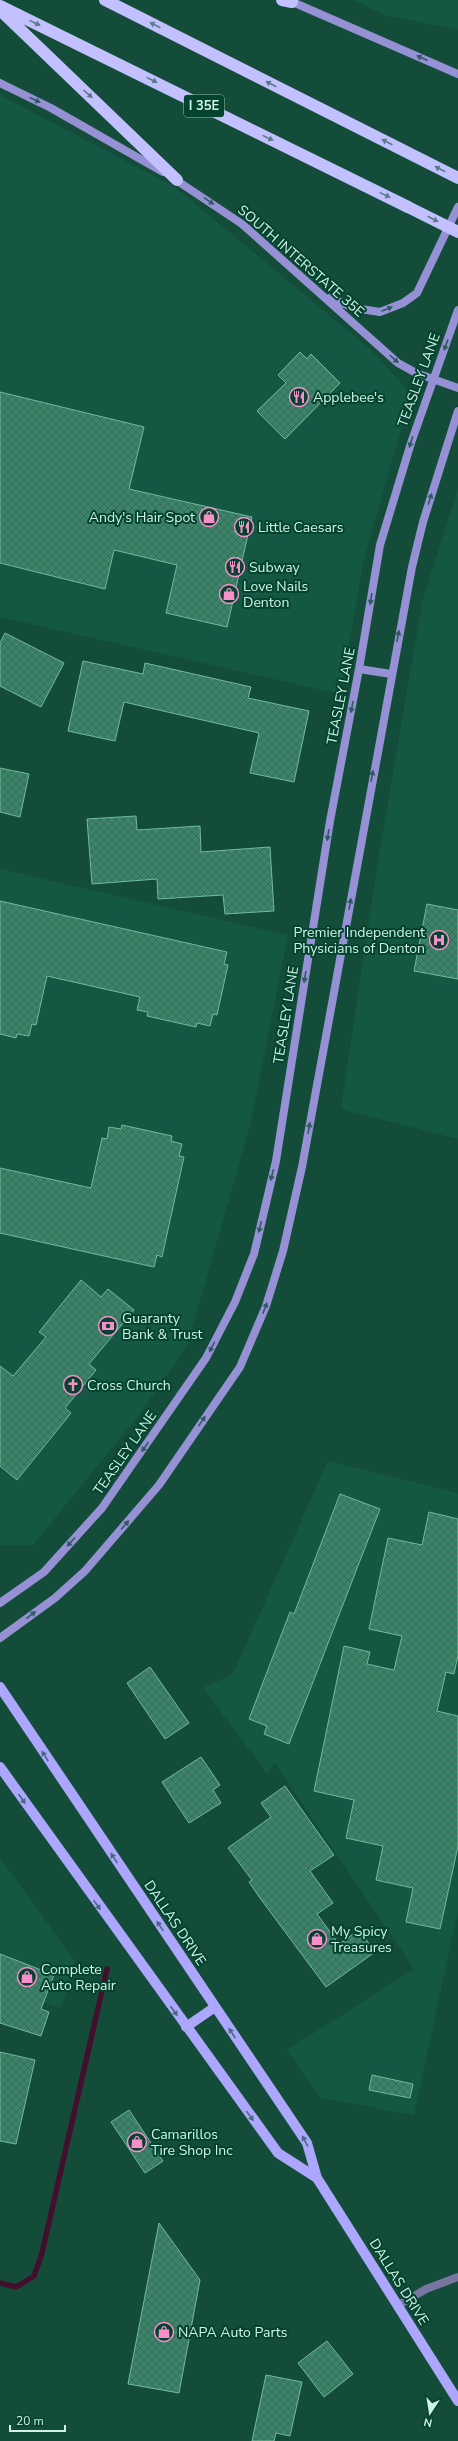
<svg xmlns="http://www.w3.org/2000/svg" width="458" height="2441" viewBox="0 0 458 2441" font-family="'Nunito Sans',sans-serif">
<defs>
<pattern id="building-cross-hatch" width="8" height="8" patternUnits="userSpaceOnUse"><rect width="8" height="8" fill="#3a8469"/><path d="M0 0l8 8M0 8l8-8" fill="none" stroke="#3c6958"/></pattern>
</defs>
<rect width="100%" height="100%" fill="#134d3a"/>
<path fill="#145843" d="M354 0H458V30L385 15Z
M0 95 175 187 371 350 406 388 409 401 364 559 340 694 0 617Z
M458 489V1139L341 1109 378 860 423 598Z
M0 869 288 935 250 1126 187 1346 139 1415 33 1545H0Z
M328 1461 458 1493V1910L414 2115 321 2098 287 2050 414 1969 275 1763 267 1773 203 1688 233 1674Z
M0 1858 75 1961 61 2008 0 1988Z"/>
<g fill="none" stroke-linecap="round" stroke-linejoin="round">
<path stroke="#42102e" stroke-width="5.5" d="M0 2283 16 2287 34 2276 42 2253 107 1969"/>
</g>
<path fill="url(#building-cross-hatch)" stroke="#72ba9e" d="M300 352 307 359 311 354 340 383 285 439 257 411 286 383 278 375Z
M0 392 144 427 129 489 252 517 227 627 166 613 177 565 114 550 105 589 0 563Z
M5 633 64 663 41 707 0 686V643Z
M83 661 143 674 145 663 251 687 248 698 309 711 294 782 250 773 259 733 124 702 115 741 68 731Z
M0 768 29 774 20 817 0 812Z
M136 816 137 830 200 826 201 852 270 847 274 911 225 914 223 895 158 899 157 879 92 884 87 819Z
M0 901 227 952 224 964 228 965 217 1015 213 1014 210 1026 197 1023 196 1027 147 1016 148 1012 137 1010 140 997 47 976 36 1025 32 1024 29 1036 17 1034 16 1038 0 1034Z
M427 904 458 910V979L414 971Z
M122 1125 172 1136 171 1141 182 1144 179 1156 184 1157 162 1257 157 1255 154 1267 0 1233V1168L91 1188 102 1138 107 1139 109 1127 121 1129Z
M81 1280 101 1297 108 1289 134 1310 89 1364 96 1370 65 1408 71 1413 17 1480 0 1466V1366L13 1376 46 1337 39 1332Z
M340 1494 380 1509 289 1744 264 1734 267 1726 249 1719 290 1612 294 1614Z
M429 1512 458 1519V1655L454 1674 446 1672 437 1711 458 1716V1846L440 1929 406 1922 413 1888 376 1880 383 1846 346 1838 354 1800 314 1791 344 1646 370 1652 367 1664 394 1670 402 1636 369 1629 388 1538 422 1545Z
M150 1667 189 1723 165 1739 127 1683Z
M201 1757 220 1785 213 1790 221 1803 189 1823 162 1782Z
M285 1786 334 1855 310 1871 333 1903 317 1914 339 1944 359 1930 375 1952 326 1987 260 1898 249 1882 252 1880 228 1848 271 1817 261 1803Z
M0 1954 54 1975 41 2009 49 2012 41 2036 0 2023Z
M0 2052 35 2060 16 2144 0 2141Z
M372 2075 413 2084 410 2098 369 2090Z
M129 2110 163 2161 145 2173 111 2122Z
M159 2223 200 2280 179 2393 128 2384Z
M327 2341 353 2374 324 2397 298 2363Z
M266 2375 302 2382 290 2436 276 2433 274 2441H252Z"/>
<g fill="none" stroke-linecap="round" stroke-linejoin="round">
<path stroke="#7875a1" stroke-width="8" d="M397 2306 426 2289 458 2277"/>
<path stroke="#9691d5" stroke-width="8" d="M288 0 458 74
M0 83 51 108 163 172
M173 178 242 224 398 363 416 373 458 388
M330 298 354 308 380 312 403 303 417 293 458 207
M359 669 391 674
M0 1603 44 1572 102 1508 206 1358 235 1302 254 1254 276 1161 330 821 359 669 380 545 411 443 458 310
M0 1638 55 1598 85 1571 159 1485 240 1367 266 1306 283 1251 302 1167 412 567 423 522 458 411"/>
<path stroke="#ada6fd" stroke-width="10" d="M0 1687 307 2143 317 2178 458 2401
M0 1767 278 2153 317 2178
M186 2027 215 2007"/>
<path stroke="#c3c0ff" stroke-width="12" d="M105 0 458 178
M282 0 292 2
M0 6 408 207
M0 10 177 180"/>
<path stroke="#c3c0ff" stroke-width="12" d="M408 207 458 232"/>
</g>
<defs><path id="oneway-solid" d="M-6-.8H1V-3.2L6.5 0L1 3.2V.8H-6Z"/></defs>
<g fill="#597b8d">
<use href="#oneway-solid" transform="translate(35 23) rotate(26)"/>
<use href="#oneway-solid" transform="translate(155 25) rotate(-153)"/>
<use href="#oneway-solid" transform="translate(152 80) rotate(26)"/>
<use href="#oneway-solid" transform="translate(271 84) rotate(-153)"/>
<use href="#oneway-solid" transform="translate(88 94) rotate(42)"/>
<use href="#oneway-solid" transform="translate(268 138) rotate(26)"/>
<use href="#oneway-solid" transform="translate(387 142) rotate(-153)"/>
<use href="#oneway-solid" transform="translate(440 169) rotate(-153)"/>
<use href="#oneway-solid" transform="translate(385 195) rotate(26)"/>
<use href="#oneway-solid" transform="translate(433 219) rotate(27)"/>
</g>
<g fill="#2f5a62">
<use href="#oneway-solid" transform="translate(422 58) rotate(-156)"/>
<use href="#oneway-solid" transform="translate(35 100) rotate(26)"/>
<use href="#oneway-solid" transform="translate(209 201) rotate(34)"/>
<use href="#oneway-solid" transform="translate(387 309) rotate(-22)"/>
<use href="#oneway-solid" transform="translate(446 345) rotate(110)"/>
<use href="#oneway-solid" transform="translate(394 359) rotate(42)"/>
<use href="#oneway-solid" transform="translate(411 442) rotate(108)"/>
<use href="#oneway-solid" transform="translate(430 499) rotate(-73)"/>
<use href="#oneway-solid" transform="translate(371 599) rotate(99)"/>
<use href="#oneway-solid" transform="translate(398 636) rotate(-79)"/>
<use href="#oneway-solid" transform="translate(352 707) rotate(101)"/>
<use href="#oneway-solid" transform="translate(372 776) rotate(-80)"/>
<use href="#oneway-solid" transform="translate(328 835) rotate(99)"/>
<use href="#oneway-solid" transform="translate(350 904) rotate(-80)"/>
<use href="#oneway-solid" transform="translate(305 977) rotate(99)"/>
<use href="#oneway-solid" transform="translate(309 1128) rotate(-80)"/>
<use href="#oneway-solid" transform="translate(272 1175) rotate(105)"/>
<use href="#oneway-solid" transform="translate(260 1227) rotate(103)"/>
<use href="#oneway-solid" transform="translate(265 1308) rotate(-69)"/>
<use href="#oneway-solid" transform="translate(212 1347) rotate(117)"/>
<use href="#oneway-solid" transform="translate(202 1421) rotate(-56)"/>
<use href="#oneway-solid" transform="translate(145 1447) rotate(125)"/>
<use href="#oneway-solid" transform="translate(125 1525) rotate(-49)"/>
<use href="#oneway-solid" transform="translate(71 1542) rotate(132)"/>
<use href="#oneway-solid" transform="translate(31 1615) rotate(-37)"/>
</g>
<g fill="#476b82">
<use href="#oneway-solid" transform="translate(45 1756) rotate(-123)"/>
<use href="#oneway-solid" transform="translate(22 1799) rotate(55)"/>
<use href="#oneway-solid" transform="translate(114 1858) rotate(-124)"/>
<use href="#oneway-solid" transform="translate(97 1905) rotate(54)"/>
<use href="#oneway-solid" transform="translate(160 1926) rotate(-124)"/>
<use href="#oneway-solid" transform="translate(174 2011) rotate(54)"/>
<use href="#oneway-solid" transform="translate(232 2033) rotate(-124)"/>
<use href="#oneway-solid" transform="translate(250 2116) rotate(54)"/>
<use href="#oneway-solid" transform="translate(305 2141) rotate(-118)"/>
</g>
<defs>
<symbol id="restaurant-ring" viewBox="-11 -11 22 22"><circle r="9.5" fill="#034330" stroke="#f98fc9" stroke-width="1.5"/><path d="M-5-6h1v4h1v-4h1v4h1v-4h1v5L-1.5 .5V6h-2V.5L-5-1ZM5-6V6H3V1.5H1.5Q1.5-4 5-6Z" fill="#f98fc9"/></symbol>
<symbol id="shop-ring" viewBox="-11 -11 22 22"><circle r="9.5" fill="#034330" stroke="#f98fc9" stroke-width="1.5"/><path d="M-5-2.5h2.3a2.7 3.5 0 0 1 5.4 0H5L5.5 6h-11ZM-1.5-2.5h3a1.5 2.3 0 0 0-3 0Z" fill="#f98fc9"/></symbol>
<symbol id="hospital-ring" viewBox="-11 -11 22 22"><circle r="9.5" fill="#034330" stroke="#f98fc9" stroke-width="1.5"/><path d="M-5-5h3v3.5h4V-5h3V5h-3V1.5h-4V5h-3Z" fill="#f98fc9"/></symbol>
<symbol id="bank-ring" viewBox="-11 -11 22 22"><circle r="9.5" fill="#034330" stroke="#f98fc9" stroke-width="1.5"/><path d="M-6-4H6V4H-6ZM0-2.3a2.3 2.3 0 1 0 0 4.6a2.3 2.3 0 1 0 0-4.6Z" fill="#f98fc9"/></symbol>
<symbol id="church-ring" viewBox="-11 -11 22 22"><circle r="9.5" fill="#034330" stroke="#f98fc9" stroke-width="1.5"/><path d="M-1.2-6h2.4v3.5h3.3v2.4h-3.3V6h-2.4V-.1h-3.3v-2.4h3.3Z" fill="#f98fc9"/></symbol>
</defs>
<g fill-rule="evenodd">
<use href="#restaurant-ring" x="288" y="386" width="22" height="22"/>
<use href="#shop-ring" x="198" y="506" width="22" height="22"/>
<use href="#restaurant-ring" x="233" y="516" width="22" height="22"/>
<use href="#restaurant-ring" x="224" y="556" width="22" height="22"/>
<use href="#shop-ring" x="218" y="583" width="22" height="22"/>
<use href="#hospital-ring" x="428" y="929" width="22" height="22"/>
<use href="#bank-ring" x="97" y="1315" width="22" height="22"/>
<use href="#church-ring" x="62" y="1374" width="22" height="22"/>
<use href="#shop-ring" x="306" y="1928" width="22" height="22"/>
<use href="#shop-ring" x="16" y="1966" width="22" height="22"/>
<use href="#shop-ring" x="126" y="2131" width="22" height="22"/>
<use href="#shop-ring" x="153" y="2321" width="22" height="22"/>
</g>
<g text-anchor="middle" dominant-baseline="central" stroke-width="4" stroke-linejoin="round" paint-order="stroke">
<rect fill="#034330" stroke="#92bead" stroke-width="1" x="184" y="95" width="40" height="22" rx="3"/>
<g font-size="13" font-weight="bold" fill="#d0f3e3">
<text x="204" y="106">I 35E</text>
</g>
<g font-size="14" fill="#d0f3e3" stroke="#034330">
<text transform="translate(301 261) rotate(41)">SOUTH INTERSTATE 35E</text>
<text transform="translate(419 380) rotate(-70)">TEASLEY LANE</text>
<text transform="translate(341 696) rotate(-79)">TEASLEY LANE</text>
<text transform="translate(286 1015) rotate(-81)">TEASLEY LANE</text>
<text transform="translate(125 1453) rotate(-55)">TEASLEY LANE</text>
<text transform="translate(175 1923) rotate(56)">DALLAS DRIVE</text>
<text transform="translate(399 2282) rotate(58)">DALLAS DRIVE</text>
</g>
<g font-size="14" fill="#d0f3e3" stroke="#034330" text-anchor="start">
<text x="313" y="397">Applebee's</text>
<text x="195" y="517" text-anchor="end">Andy's Hair Spot</text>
<text x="258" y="527">Little Caesars</text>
<text x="249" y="567">Subway</text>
<text x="243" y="586">Love Nails<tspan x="243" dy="16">Denton</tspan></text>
<text x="425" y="932" text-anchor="end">Premier Independent<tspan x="425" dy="16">Physicians of Denton</tspan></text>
<text x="122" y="1318">Guaranty<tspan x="122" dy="16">Bank &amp; Trust</tspan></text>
<text x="87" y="1385">Cross Church</text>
<text x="331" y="1931">My Spicy<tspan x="331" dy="16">Treasures</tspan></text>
<text x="41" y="1969">Complete<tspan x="41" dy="16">Auto Repair</tspan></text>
<text x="151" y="2134">Camarillos<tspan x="151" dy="16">Tire Shop Inc</tspan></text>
<text x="178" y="2332">NAPA Auto Parts</text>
</g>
</g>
<g transform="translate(430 2413) rotate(192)" stroke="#034330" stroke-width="3" paint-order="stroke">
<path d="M0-3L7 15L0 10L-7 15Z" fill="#d0f3e3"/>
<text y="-6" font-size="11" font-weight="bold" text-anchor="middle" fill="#d0f3e3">N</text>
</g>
<path d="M10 2425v6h55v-6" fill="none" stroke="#d0f3e3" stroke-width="2"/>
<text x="16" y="2425" font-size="12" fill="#d0f3e3" stroke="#034330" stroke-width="3" paint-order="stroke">20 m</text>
</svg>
